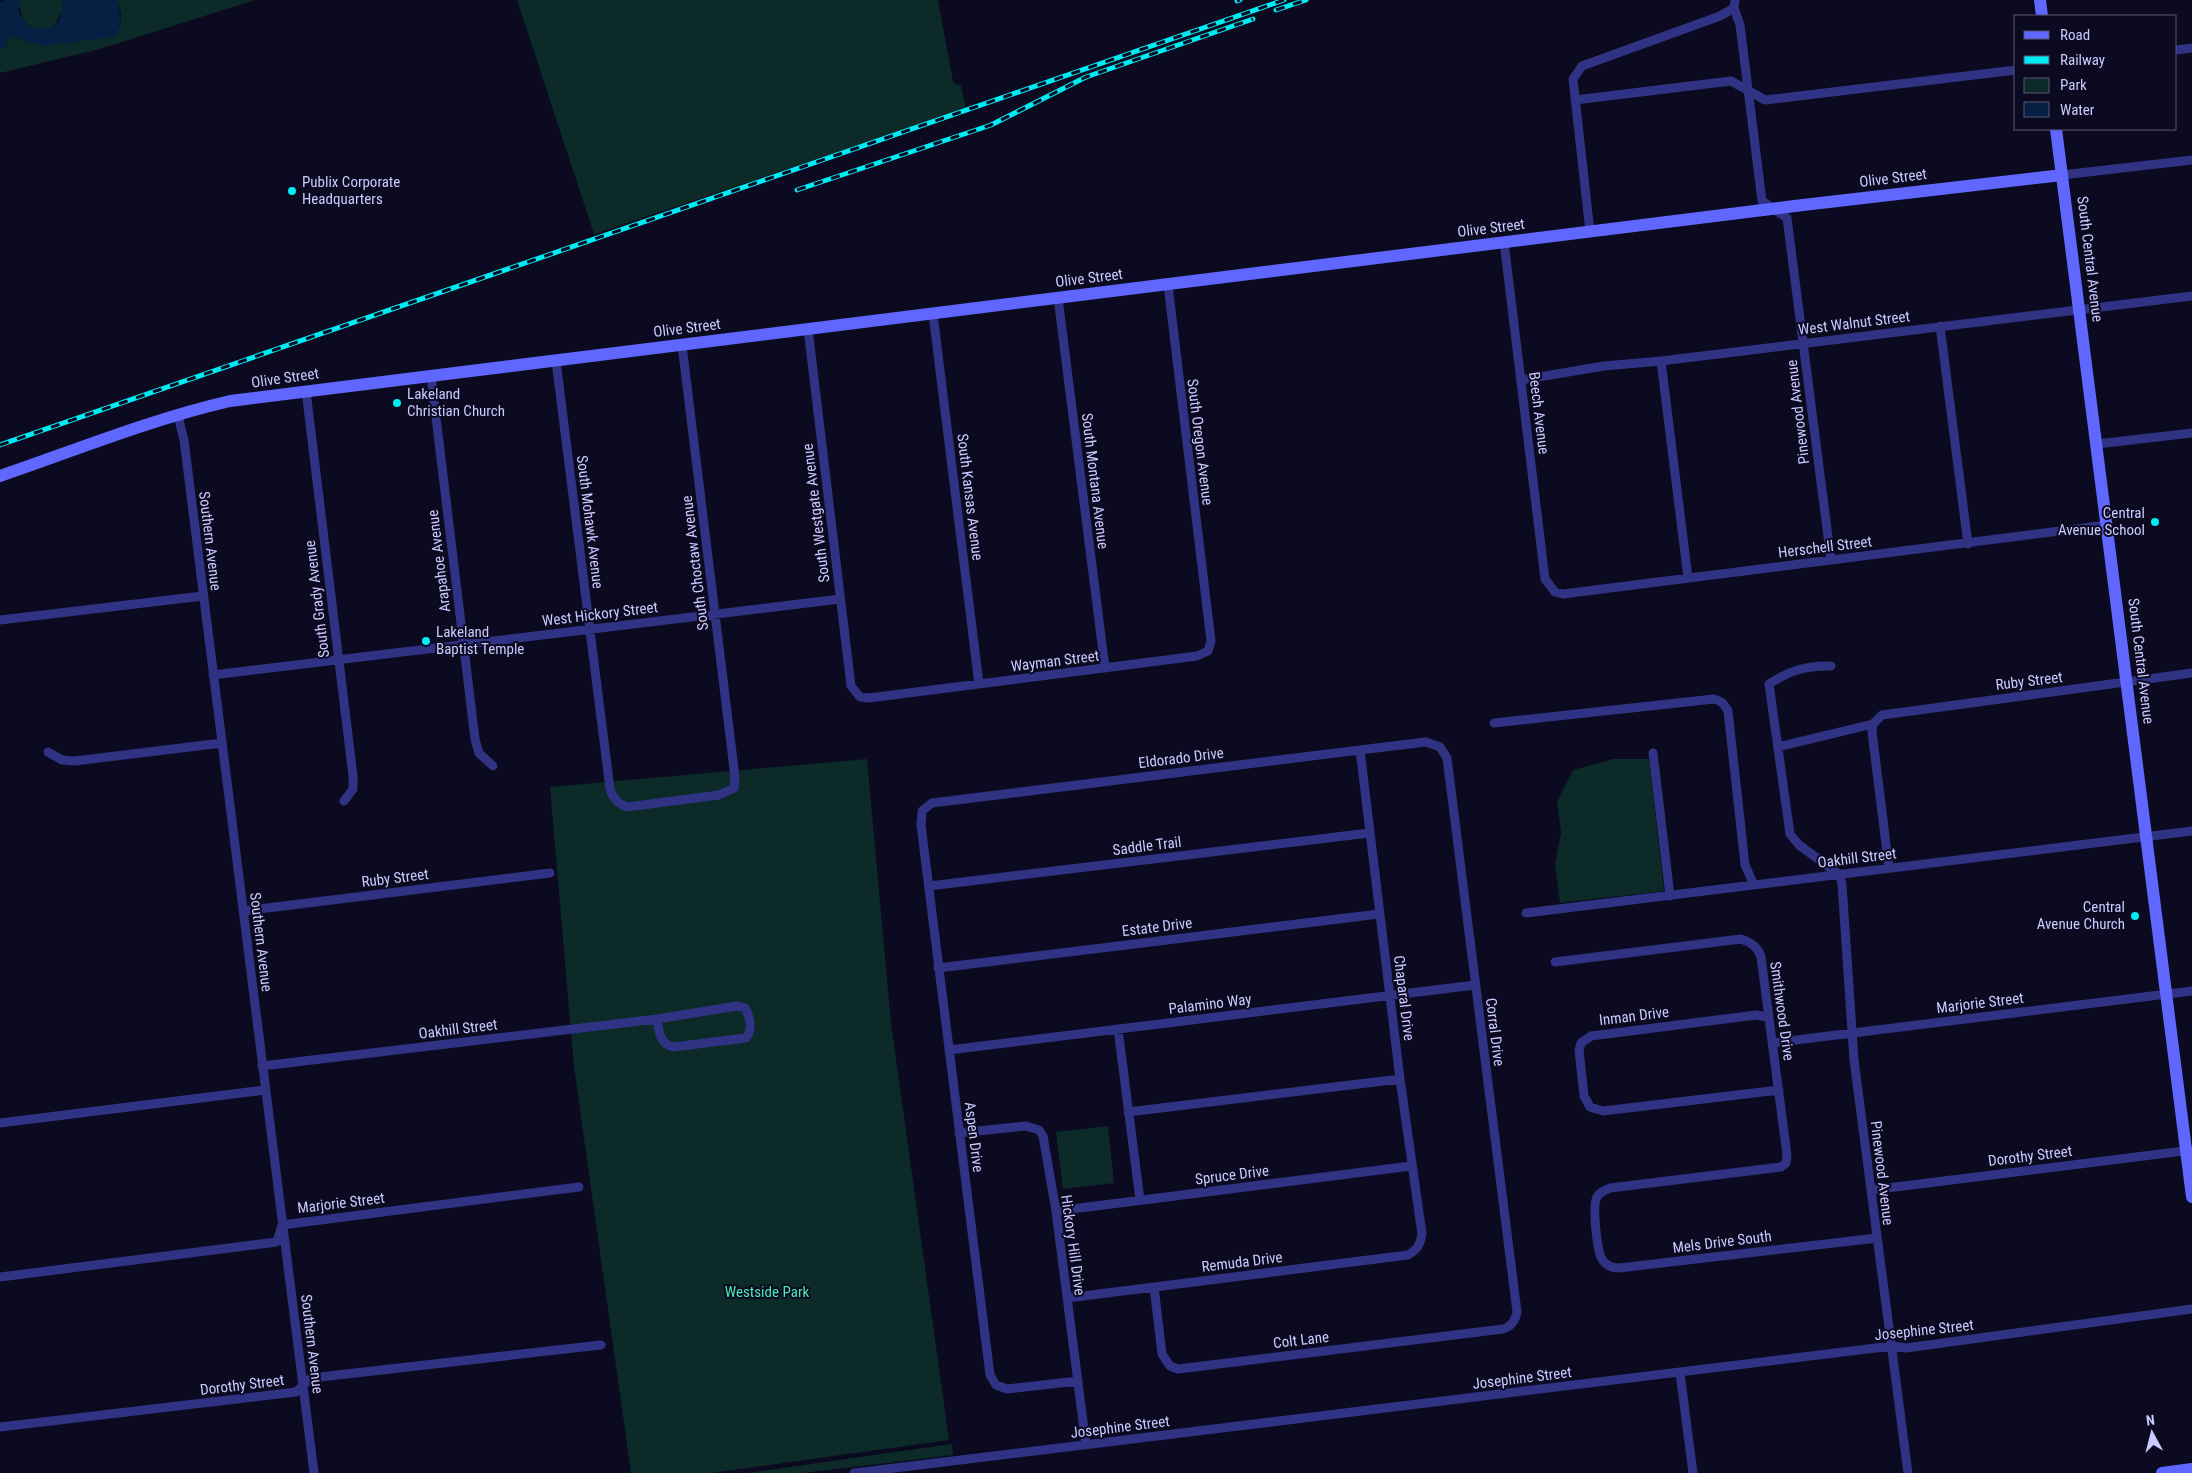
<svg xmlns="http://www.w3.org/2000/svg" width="2192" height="1473" viewBox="0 0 2192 1473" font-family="'Roboto Condensed',sans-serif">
<rect width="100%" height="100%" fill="#0c0a20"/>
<path fill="#0c2a27" d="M19 0H62L63 10 53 27C31 34 20 22 19 0Z
M117 0H255L100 49 0 73V48H5L8 40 13 36 31 43 120 26 121 12Z
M517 0H938L953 81 956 85H961L966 109 594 234Z
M867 759 891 1023 949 1440 711 1473H631L574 1067 550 787Z
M1613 759H1649L1664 891 1560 903 1555 864 1561 833 1557 802 1573 770Z
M1108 1126 1114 1183 1063 1189 1056 1132Z
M952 1444 953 1455 803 1473H748Z"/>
<path fill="#062043" d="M4 0H19V13L30 27C51 33 65 24 62 0H117C121 13 121 23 117 36L46 46 31 43 13 36 8 40 5 48H0V2Z"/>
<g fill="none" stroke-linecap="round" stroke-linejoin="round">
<path stroke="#303284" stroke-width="9" d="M1735 0 1734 8 1740 25 1762 201 1787 218 1831 560
M2176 50 2192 48
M1575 100 1731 81 1765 100 2016 70
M2062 175 2192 160
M1590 232 1573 79 1582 66 1720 16 1734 8
M1504 242 1545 579 1555 592 1563 594 2107 525
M1058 298 1105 668
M933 314 979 684
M1940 326 1968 544
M808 329 851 686 860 697 869 698 1197 656 1208 651 1211 641 1168 285
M556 361 610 789C613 799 618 804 627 807L719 795 734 788 735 777 682 345
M1661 361 1688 578
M431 376 475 739 479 753 493 766
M1521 380 1604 366 1661 361 2192 296
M306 391 353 776V789L344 801
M178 416 184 440 314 1473
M2097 444 2192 433
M0 620 203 596
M1831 666C1807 665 1789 671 1769 684L1790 834 1799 845 1840 875 1842 885 1854 1060 1908 1473
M213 675 840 599
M1494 723 1714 699C1722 701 1724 704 1728 711L1745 865 1754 885
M1778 747 1873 724
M48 752 62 760 75 761 222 743
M1653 753 1670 896
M1889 868 1872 732 1873 724 1882 715 2192 673
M929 886 1369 833
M243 911 550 873
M1526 913 2192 831
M1555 962 1741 939C1751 942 1758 947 1761 957L1787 1155 1786 1163 1781 1167 1610 1188C1605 1190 1600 1192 1597 1197 1592 1205 1597 1251 1602 1259 1606 1266 1612 1268 1619 1268L1877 1238
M938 968 1379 914
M1768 1017 1756 1015 1591 1036 1581 1043 1579 1050 1584 1096 1590 1107 1603 1111 1779 1090
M1118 1029 1140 1200
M1772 1043 2192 991
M949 1050 1475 985
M262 1066 657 1019 737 1006 745 1008C750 1017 753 1029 746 1038L673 1047C659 1043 659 1031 657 1019
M1128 1112 1400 1079
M0 1123 265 1090
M959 1133 1026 1126 1039 1130 1043 1136 1056 1211 1086 1445
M1871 1190 2192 1150
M1056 1211 1411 1166
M0 1277 277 1242 282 1225 579 1187
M1067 1298 1408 1255C1418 1249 1420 1245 1422 1234L1400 1079 1360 750
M1680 1373 1693 1473
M1078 1381 1007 1389 996 1385 990 1375 921 825 922 811 932 803 1360 750 1426 742 1440 747 1447 758 1517 1312C1515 1321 1512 1326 1503 1329L1178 1369 1170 1366 1162 1354 1154 1287
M0 1427 296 1392 311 1378 601 1345
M854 1473 1892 1346 1906 1348 2192 1309"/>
<path stroke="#6067ff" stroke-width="12" d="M2040 0 2042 16
M2056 129 2192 1197
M0 476C76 450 152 419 230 401L1803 205 2062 175
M2162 1473 2192 1469"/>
<defs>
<path id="rail" d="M1237 1 1240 0
M1276 10 1306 0
M797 190 991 125 1086 77 1253 19
M0 445 1284 0"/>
</defs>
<use href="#rail" stroke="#00ecf4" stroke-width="5"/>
<use href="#rail" stroke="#0c0a20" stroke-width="3" stroke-dasharray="9" stroke-linecap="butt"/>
</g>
<g fill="#00ecf4" stroke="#0c0a20" stroke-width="2">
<circle cx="292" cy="191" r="5"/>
<circle cx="397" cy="403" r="5"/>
<circle cx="2155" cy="522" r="5"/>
<circle cx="426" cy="641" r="5"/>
<circle cx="2135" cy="916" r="5"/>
</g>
<g text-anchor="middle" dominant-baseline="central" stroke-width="4" stroke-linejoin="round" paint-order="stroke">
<g font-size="15" fill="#cbc9ff" stroke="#0c0a20">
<text transform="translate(1893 178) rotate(-7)">Olive Street</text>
<text transform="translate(1491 228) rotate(-7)">Olive Street</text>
<text transform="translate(2090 259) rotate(83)">South Central Avenue</text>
<text transform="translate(1089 278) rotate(-7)">Olive Street</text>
<text transform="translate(1854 323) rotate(-7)">West Walnut Street</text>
<text transform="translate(687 328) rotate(-7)">Olive Street</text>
<text transform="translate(285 378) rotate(-8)">Olive Street</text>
<text transform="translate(1798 412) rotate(-97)">Pinewood Avenue</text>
<text transform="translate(1539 413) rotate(83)">Beech Avenue</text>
<text transform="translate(1200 442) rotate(83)">South Oregon Avenue</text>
<text transform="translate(1095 481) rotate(83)">South Montana Avenue</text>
<text transform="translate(970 497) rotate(83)">South Kansas Avenue</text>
<text transform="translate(816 513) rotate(-97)">South Westgate Avenue</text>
<text transform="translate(590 522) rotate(83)">South Mohawk Avenue</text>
<text transform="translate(210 541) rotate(83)">Southern Avenue</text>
<text transform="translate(1825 547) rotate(-7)">Herschell Street</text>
<text transform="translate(439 561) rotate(-97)">Arapahoe Avenue</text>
<text transform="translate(695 563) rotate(-97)">South Choctaw Avenue</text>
<text transform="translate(317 599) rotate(-97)">South Grady Avenue</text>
<text transform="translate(600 614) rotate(-7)">West Hickory Street</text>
<text transform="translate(1055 661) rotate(-7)">Wayman Street</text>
<text transform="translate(2141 661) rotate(83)">South Central Avenue</text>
<text transform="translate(2029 681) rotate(-7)">Ruby Street</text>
<text transform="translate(1181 758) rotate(-7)">Eldorado Drive</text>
<text transform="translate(1147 846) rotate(-7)">Saddle Trail</text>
<text transform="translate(1857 858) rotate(-7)">Oakhill Street</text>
<text transform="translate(395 878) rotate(-7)">Ruby Street</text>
<text transform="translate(1157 927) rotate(-7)">Estate Drive</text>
<text transform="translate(261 942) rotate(83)">Southern Avenue</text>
<text transform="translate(1404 998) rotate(83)">Chaparal Drive</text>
<text transform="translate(1980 1003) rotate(-7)">Marjorie Street</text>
<text transform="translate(1210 1004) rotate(-7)">Palamino Way</text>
<text transform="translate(1782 1011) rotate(82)">Smithwood Drive</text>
<text transform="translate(1634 1016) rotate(-7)">Inman Drive</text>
<text transform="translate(458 1029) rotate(-7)">Oakhill Street</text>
<text transform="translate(1495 1032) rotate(83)">Corral Drive</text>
<text transform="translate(974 1137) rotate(83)">Aspen Drive</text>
<text transform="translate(2030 1156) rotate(-7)">Dorothy Street</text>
<text transform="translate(1882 1173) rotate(83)">Pinewood Avenue</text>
<text transform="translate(1232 1175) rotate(-7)">Spruce Drive</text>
<text transform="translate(341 1203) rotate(-7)">Marjorie Street</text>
<text transform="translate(1722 1242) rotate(-7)">Mels Drive South</text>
<text transform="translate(1073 1245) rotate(82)">Hickory Hill Drive</text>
<text transform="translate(1242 1262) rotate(-7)">Remuda Drive</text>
<text transform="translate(1924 1330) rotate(-6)">Josephine Street</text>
<text transform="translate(1301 1340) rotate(-7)">Colt Lane</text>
<text transform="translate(312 1344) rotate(83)">Southern Avenue</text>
<text transform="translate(1522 1378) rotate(-7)">Josephine Street</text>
<text transform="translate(242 1385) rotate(-7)">Dorothy Street</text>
<text transform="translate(1120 1427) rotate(-7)">Josephine Street</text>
</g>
<g font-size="15" fill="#cbc9ff" stroke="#0c0a20" text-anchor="start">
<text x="302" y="182">Publix Corporate<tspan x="302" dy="17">Headquarters</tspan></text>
<text x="407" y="394">Lakeland<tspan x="407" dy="17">Christian Church</tspan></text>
<text x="2145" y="513" text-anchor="end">Central<tspan x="2145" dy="17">Avenue School</tspan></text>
<text x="436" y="632">Lakeland<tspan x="436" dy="17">Baptist Temple</tspan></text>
<text x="2125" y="907" text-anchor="end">Central<tspan x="2125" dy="17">Avenue Church</tspan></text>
</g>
<g font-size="15" fill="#48ecb7" stroke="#0c0a20">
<text x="767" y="1292">Westside Park</text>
</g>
</g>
<rect x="2014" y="15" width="162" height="115" fill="#0c0a20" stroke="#585679"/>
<rect x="2024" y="31" width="25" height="8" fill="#6067ff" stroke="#585679"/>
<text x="2060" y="40" font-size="15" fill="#cbc9ff">Road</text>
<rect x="2024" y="56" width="25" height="8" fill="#00ecf4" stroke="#585679"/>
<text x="2060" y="65" font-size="15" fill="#cbc9ff">Railway</text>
<rect x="2024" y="78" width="25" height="15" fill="#0c2a27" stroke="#585679"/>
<text x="2060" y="90" font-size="15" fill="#cbc9ff">Park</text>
<rect x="2024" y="102" width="25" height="15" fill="#062043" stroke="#585679"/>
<text x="2060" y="115" font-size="15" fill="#cbc9ff">Water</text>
<g transform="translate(2152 1433) rotate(353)" stroke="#0c0a20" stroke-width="4" paint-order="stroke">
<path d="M0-4L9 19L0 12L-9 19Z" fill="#cbc9ff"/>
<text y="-8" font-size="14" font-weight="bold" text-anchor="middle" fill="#cbc9ff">N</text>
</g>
</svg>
